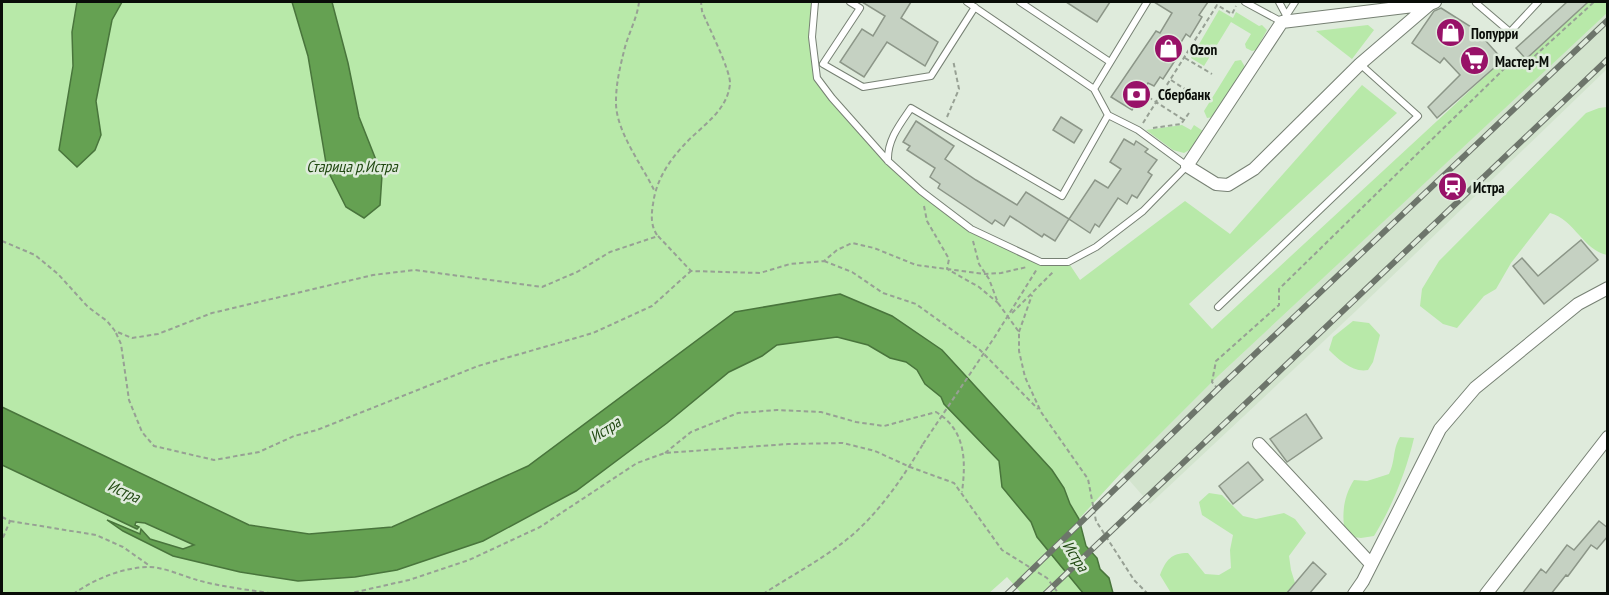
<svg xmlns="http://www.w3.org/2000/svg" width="1609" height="595" viewBox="0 0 1609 595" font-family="'PT Sans Narrow',sans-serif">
<rect width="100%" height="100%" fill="#dfebdc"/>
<path fill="#d3e4ce" d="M1607 12V69L1358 309 1150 504 1122 472 1216 378Z"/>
<path fill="#b8e9a9" d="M2 2H815L812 37 817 78 888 161 971 229 1041 262H1068L1080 280 1185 201 1230 234 1362 85 1397 113 1189 304 1212 329 1503 60 1512 63 1523 55 1526 58 1588 2H1607L1608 12 1216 378 1122 472 1079 519C1069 502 1062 486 1052 470L942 350 735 312 528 466 392 527 309 534 249 525 2 407Z
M1219 10 1233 18 1236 12 1259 26 1262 25 1267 30 1256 50 1252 51 1246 48 1245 44 1251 34 1231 22 1204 66 1191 58Z
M1368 25 1374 30 1352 59 1316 31Z
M1241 60 1245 67 1213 117 1207 118 1204 111 1235 61Z
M1607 107V255C1583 250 1575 220 1550 213L1511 263 1496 289 1484 296 1457 328 1443 324 1420 306 1422 289 1439 261 1586 113 1599 108Z
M1182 125 1191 130 1194 125 1203 131 1191 149 1184 153 1173 150 1146 130Z
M1353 321 1369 323 1380 335 1373 362 1368 370C1353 373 1339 360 1329 350L1333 337Z
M837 337 869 345 890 358 906 362 918 370 925 384 941 397 944 404 1000 461 1003 487 1031 522 1037 537 1083 593H1021L1007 577 988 594 2 593V465L137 529 136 522 145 523 195 545 183 549 150 539 141 530 140 534 111 522 173 556 298 581 667 422 729 372 762 356 777 345Z
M1400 437 1414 438C1406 472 1392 507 1374 536L1361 538 1346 536C1341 517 1343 497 1354 480L1367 481 1389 474C1396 459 1392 451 1400 437Z
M1209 493 1222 495 1243 516 1256 519 1284 513 1295 519 1306 533 1289 556 1291 570 1295 583 1288 593H1171L1160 575C1166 560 1171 553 1188 553L1205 574 1219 575 1231 568 1230 550 1233 535 1202 515 1199 502Z"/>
<path fill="#65a152" stroke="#49753c" stroke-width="1.5" d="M77 2H122L112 20 96 101 101 135 95 150 77 167 59 150 73 66 72 32Z
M292 2H332L348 63 359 117 382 175 380 205 364 218 346 207 327 169 308 56Z
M840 294 892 316 942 350 1052 470 1064 488 1070 504 1079 519 1086 546 1097 558 1100 569 1109 578 1113 593H1083L1037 537 1031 522 1002 487 999 461 944 404 941 397 925 384 917 370 906 362 890 358 868 345 837 337 777 345 762 356 729 372 667 423 576 491 483 541 397 570 355 577 298 581 240 572 173 556 123 531 107 520 140 534 141 529 150 539 183 549 194 545 145 523 136 522 135 525 139 527 137 529 2 465V407L249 525 309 534 392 527 528 466 735 312Z"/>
<path fill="#c5d1c2" stroke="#8c9688" stroke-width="1.5" d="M862 2H911L901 18 938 42 925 66 887 42 864 77 840 62 862 29 873 36 885 16Z
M1066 2H1110L1097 22Z
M1154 2H1208L1199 15 1202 17 1190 37 1186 34 1172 57 1176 59 1163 79 1160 77 1154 86 1148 83 1132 110 1111 97 1156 31 1160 33 1172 13Z
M1567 2H1588L1526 59 1516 48Z
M1441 8 1476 30 1503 60 1437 118 1428 107 1460 75 1444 58 1440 63 1412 43 1434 11Z
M1061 117 1082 130 1074 143 1053 130Z
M916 121 954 146 945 159 976 180 1017 205 1026 192 1069 219 1055 241 1044 234 1042 237 1010 216 1004 226 995 220 992 224 938 188 940 184 930 177 935 168 907 150 910 146 903 142Z
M1124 139 1134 145 1136 141 1148 149 1145 152 1157 160 1148 172 1152 175 1137 198 1132 195 1127 204 1118 198 1099 227 1095 224 1090 233 1069 219 1095 180 1108 188 1121 169 1110 162Z
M1581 240 1598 260 1544 304 1513 266 1522 258 1538 276Z
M1306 414 1322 438 1287 462 1270 439Z
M1248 462 1263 480 1233 504 1219 486Z
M1599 521 1608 528V536L1597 549 1591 545 1568 576 1566 575 1551 594H1522L1541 569 1546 573 1567 545 1574 550Z
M1313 562 1326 574 1309 594H1286Z"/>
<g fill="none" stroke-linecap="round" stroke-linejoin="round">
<defs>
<path id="lane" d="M815 2 812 37 817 78 832 98 888 161 921 191 971 229 1041 262H1068L1096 247 1143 211 1187 166 1138 130 1108 115 1094 89 1147 2
M850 2 860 8 823 64 863 87 931 76 975 7
M967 2 1094 89
M1020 2 1110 62
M1245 2 1282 22 1295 2
M1279 2 1286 15
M1477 2 1476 3 1510 32 1538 2
M888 161C887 140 900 124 911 108L1062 196 1108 115
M1218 307 1418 116 1360 64"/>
<path id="street" d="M1430 4 1360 64 1254 169 1228 185 1216 184 1187 166 1282 22 1430 4 1435 2
M1259 444 1371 564
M1354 594 1363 581 1440 429 1475 388 1578 304 1608 288
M1486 594 1608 437"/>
</defs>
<use href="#lane" stroke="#778174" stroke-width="8"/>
<use href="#street" stroke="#778174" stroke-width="14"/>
<path stroke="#97a094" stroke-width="2" stroke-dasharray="4.5 3" stroke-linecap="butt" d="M639 2C637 19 628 34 624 51 620 67 616 84 616 101 615 130 642 165 654 190
M1185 58 1212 74
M1171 80 1197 97
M1142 93 1184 120
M947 117 959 89 953 60
M1143 123 1217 5 1232 14 1236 6
M1153 128 1181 124 1189 113
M924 206 927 221 949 259 947 269 979 287 998 303
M657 235C651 226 651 216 653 204 656 181 668 162 684 145 701 126 727 112 730 84 731 71 708 26 702 11L701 2
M2 241 35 255 58 274 88 307 107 321 115 331 132 338 158 334 212 313 373 275 415 270 542 287 577 272 610 252 658 236 691 271 760 273 790 264 824 261 837 250 852 243 874 248 916 265 985 274 1001 273 1027 267
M973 241 979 264 989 279 998 303 1019 332V351L1025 377 1041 412 1088 479 1096 521 1134 580 1148 594
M824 261 852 272 883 293 916 304 980 350 1038 409
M1012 313 1053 272
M1019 332 1032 295
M116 333 121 344 129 400 142 432 154 446 214 460 259 452 294 436 317 430 478 366 593 333 652 306 691 271
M994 338 1037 269
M1218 389 1212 382 1216 361 1279 305V289L1506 67 1527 63 1594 2
M665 453 691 432 738 413 777 410 821 412 856 422 884 426 936 412C966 430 966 461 962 492
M2 517 10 521 2 540
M10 521 96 535 123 547 150 566
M73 594C95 579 121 568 147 567 161 566 183 576 197 580 222 587 250 590 276 594
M347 594 409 580 469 560 540 527 637 463 665 453 788 444 843 443 875 451 910 467 954 483 1002 550 1047 578 1059 594
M763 594C789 577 821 560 845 541 876 517 903 478 923 444"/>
<use href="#lane" stroke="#fff" stroke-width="6"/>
<use href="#street" stroke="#fff" stroke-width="12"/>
<defs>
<path id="rail" d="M1007 594 1218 389 1608 20
M1045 594 1608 59"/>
</defs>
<use href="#rail" stroke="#6d756b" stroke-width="6"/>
<use href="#rail" stroke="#dfebdc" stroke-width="4" stroke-dasharray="11" stroke-linecap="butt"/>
<path stroke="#97a094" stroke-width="2" stroke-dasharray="4.5 3" stroke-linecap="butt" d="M923 444 994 338"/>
</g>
<defs>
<symbol id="shop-disc" viewBox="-11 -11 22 22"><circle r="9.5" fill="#981268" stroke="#dfebdc"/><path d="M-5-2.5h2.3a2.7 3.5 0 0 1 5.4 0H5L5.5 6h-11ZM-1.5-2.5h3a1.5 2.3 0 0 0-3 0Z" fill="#fff"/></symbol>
<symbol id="supermarket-disc" viewBox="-11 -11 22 22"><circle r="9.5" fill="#981268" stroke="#dfebdc"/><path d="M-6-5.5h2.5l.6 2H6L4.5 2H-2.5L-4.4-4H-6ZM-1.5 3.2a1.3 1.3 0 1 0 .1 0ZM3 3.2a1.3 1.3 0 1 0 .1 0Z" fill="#fff"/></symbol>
<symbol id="bank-disc" viewBox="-11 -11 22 22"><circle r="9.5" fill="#981268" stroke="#dfebdc"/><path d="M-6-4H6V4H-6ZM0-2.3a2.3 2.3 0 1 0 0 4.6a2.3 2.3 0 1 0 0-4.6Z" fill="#fff"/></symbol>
<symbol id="station-disc" viewBox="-11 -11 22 22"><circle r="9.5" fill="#981268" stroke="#dfebdc"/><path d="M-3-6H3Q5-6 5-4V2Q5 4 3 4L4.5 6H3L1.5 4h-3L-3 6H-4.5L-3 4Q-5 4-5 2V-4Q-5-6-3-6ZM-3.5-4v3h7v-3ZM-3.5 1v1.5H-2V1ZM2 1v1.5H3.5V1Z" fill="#fff"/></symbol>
</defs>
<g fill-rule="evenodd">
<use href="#shop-disc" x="1434" y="16" width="33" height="33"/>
<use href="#shop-disc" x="1152" y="32" width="33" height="33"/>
<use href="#supermarket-disc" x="1458" y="44" width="33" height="33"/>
<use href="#bank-disc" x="1120" y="78" width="33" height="33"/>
<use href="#station-disc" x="1436" y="170" width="33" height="33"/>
</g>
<g text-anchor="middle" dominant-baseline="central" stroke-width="5" stroke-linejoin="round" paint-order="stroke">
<g font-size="15" font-weight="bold" fill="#090d08" stroke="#dfebdc" text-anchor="start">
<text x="1471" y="33">Попурри</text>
<text x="1190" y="49">Ozon</text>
<text x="1495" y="61">Мастер-М</text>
<text x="1158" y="94">Сбербанк</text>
<text x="1473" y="187">Истра</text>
</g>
<g font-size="16" font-style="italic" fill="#204811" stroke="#dfebdc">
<text x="352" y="166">Старица р.Истра</text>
<text transform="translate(605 429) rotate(-33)">Истра</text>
<text transform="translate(124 491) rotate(24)">Истра</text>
<text transform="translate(1076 556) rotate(57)">Истра</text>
</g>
</g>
<rect width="1609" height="595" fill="none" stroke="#090d08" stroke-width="6"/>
</svg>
